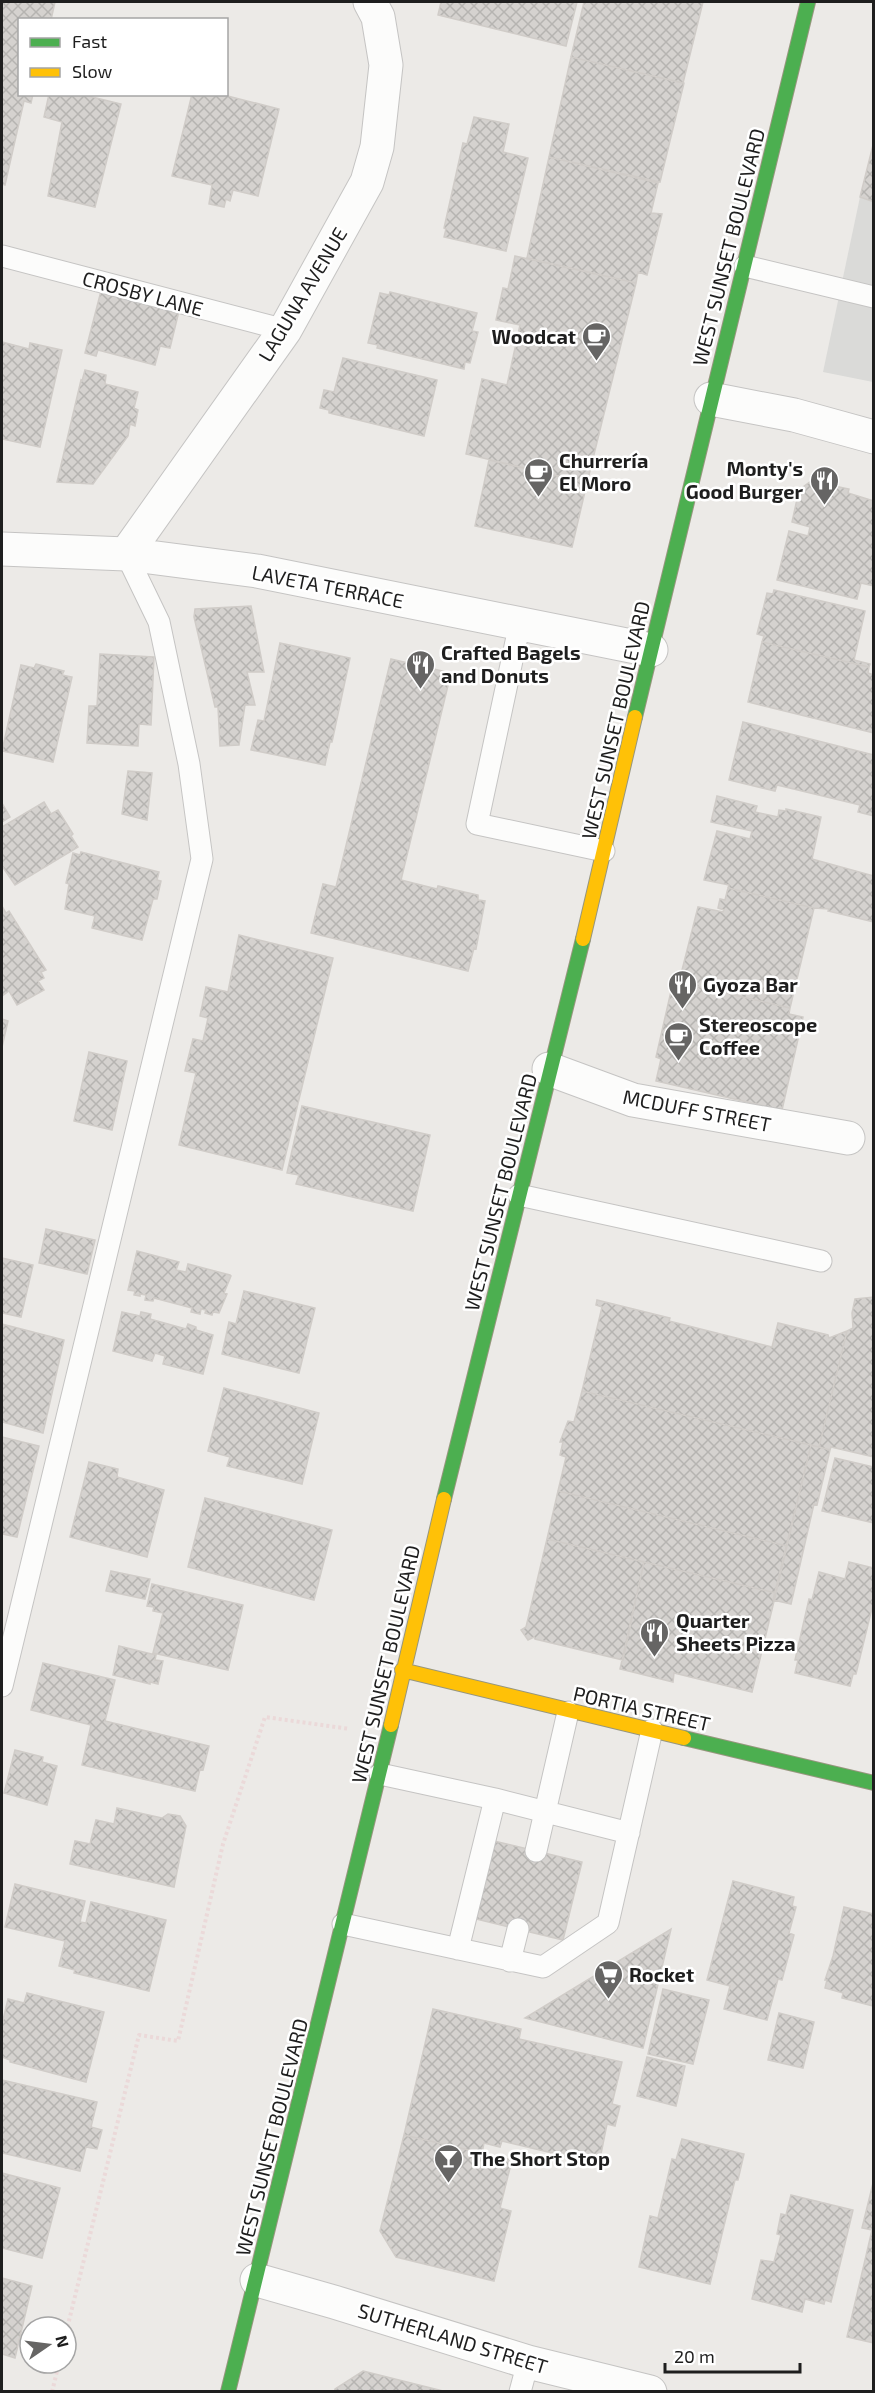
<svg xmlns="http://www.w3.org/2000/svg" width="875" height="2393" viewBox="0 0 875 2393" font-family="'Exo 2',sans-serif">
<defs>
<pattern id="building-cross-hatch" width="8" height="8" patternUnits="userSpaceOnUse" patternTransform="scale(1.5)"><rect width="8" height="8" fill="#d5d2cf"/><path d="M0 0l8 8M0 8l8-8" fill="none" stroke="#b6b4b1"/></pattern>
</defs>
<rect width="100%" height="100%" fill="#eceae7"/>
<path fill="#dadad8" d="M860 197 873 201V382L823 372Z"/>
<path fill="url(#building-cross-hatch)" stroke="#d0ccc8" stroke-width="1.5" d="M2 2H55L51 20H20V94H33L31 103 24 101 5 185 2 184Z
M441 2H577L566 46 438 15Z
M584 2H703L683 83 571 57Z
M571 57 684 83 660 182 549 157Z
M49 94 69 97V94H80L121 104 95 207 48 196 62 122 44 117Z
M192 94H220L279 109 258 196 233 190 230 201 226 199 224 207 209 204 212 185 172 176Z
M474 117 509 124 503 152 528 158 506 251 444 237 446 229 444 228 463 143 467 144Z
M874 141V202L860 197Z
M549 157 658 183 651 213 662 214 647 275 638 272 636 283 527 258Z
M515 256 636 283 587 483 466 454 482 379 507 385 520 325 496 320 503 288 508 289Z
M101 291 179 311 170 348 160 346 155 365 98 350 96 356 85 353Z
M390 292 477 313 472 331 478 332 470 363 465 362 464 369 377 348 378 345 368 343 380 293 389 295Z
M2 342 29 349 30 343 62 350 40 447 2 439Z
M343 358 437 380 424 436 329 413V410L320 408 324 390 334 392Z
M85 370 106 375 105 384 138 392 134 408 138 410 135 426 130 424 128 436 93 484 57 482 81 380 82 381Z
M489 460 587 483 572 547 475 526Z
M811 481 849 489 848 493 874 501V586L861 583 857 599 777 580 789 531 808 536 810 527 792 522 799 490Z
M774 590 865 611 854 660 870 664 869 667 762 642 764 636 757 634 767 593 773 594Z
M251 606 264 672H247L255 705H245L239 745 220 746 218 707H215L194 617 195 609Z
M762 642 869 667 868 673 874 675V733L748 702Z
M280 643 350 658 332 742H330L325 765 251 750 258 720 264 721Z
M100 654 154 657 151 725 139 724 138 746 87 743 89 706H97Z
M391 659 451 673 401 880 437 889 438 886 478 895V900L485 901 476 949 474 948 468 971 311 933 323 884 336 887Z
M36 664 64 671 62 675 72 677 53 762 2 751 21 665 34 668Z
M743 722 874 755 871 770H874V816L858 812 860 805 777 785 775 791 729 780Z
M128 771 152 773 147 820 122 814Z
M717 796 757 806 755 812 778 817 779 810 786 811V809L821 817 812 859 874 876V922L828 911 829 909 814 908 728 888 729 885 704 880 717 831 750 839 752 831 711 822Z
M44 802 51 814 58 810 73 834 71 836 78 847 15 885 2 866V827Z
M2 803 10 817 2 822Z
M81 852 159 872 157 880 161 881 157 899H153L142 940 92 928 95 916 65 909 69 884 66 883 73 853 80 855Z
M728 888 814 908 790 1008 679 982 698 907 723 912 724 910 718 908 720 899 725 900Z
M2 906 6 913 9 911 46 970 41 972 44 978 38 981 44 990 17 1005 9 991 2 996Z
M239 935 333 958 282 1170 179 1145 196 1073 185 1071 193 1039 203 1041 208 1018 200 1016 206 987 228 992Z
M674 978 680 980 679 982 790 1008 789 1014 803 1017 782 1110 656 1081 661 1059 656 1057Z
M2 1019 8 1021 2 1047Z
M89 1052 127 1061 112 1130 74 1121Z
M302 1106 430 1135 413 1211 296 1184 299 1175 287 1173Z
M46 1229 95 1240 87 1274 39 1263Z
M137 1251 179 1262 176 1270 186 1272 188 1264 230 1275 231 1276 224 1293 227 1294 219 1313 213 1312 212 1315 205 1313 206 1310 201 1309 200 1314 191 1312 192 1308 154 1298 153 1301 145 1300 146 1295 140 1294V1296L134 1295 135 1291 128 1290Z
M2 1258 33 1265 21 1317 2 1313Z
M244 1291 315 1308 299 1373 222 1354 229 1322 236 1324Z
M874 1297 873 1324 874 1457 831 1447 830 1450 819 1447 847 1331 853 1328 852 1313 855 1299Z
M597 1300 670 1318 669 1321 772 1347 778 1323 828 1335 829 1338 847 1331 819 1447 582 1391 602 1307 596 1305Z
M122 1312 140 1316 141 1312 151 1314 150 1319 186 1329 188 1324 196 1327V1330L213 1335 203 1374 163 1364 165 1356 155 1353 152 1361 113 1351Z
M2 1324 64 1340 43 1433 2 1422Z
M224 1388 319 1413 302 1484 227 1466 230 1457 208 1451Z
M582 1391 811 1445 787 1546 558 1491 566 1457 560 1455 563 1442H560L568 1421 574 1422Z
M2 1437 39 1446 17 1537 2 1534Z
M811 1445 830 1450 817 1505 814 1504 791 1604 773 1600Z
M835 1458 874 1467V1523L822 1511Z
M89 1462 118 1469 117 1477 164 1490 147 1557 70 1537Z
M558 1491 787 1546 776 1593 547 1539Z
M205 1498 332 1530 314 1600 188 1567Z
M547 1539 644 1562 623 1660 535 1639 534 1637 528 1640 521 1630 526 1627Z
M644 1562 776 1593 752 1692 674 1673 673 1682 620 1669Z
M849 1562 874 1568V1600L856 1674H853L850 1686 795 1673 798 1660H795L809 1599 812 1600 819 1572 845 1579Z
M111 1571 150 1579 145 1599 106 1591Z
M152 1584 243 1605 228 1670 153 1653 163 1613 153 1611 154 1607 147 1606Z
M119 1646 156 1655 155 1660 163 1661 158 1684 150 1682V1684L113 1675Z
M43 1663 115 1680 105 1721 209 1746 203 1770 200 1769 195 1791 82 1765 91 1725 31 1710Z
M15 1750 43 1757 42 1762 57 1766 47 1805 4 1793Z
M117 1808 162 1818 168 1814 180 1816 186 1826 174 1887 70 1864 75 1841 90 1844 96 1820 114 1824Z
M494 1841 582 1862 563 1940 476 1919Z
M733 1881 794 1897 792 1906 796 1907 789 1933 794 1935 782 1980 778 1979 767 2020 724 2009 730 1986 707 1980Z
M15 1884 85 1901 80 1922 86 1923 91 1902 166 1920 149 1991 74 1973 75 1970 59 1966 65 1941 5 1927Z
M844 1907 874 1914 873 2006 842 1998 843 1993 825 1988 827 1980H825L833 1956Z
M671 1929 643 2048 525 2018Z
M663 1989 709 2000 693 2064 648 2054Z
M27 1993 104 2012 86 2082 10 2062V2060L2 2057V2024L8 1999 24 2003Z
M433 2009 521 2029 519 2039 622 2062 612 2104 620 2106 615 2126 607 2124 599 2164 502 2141 500 2147 484 2143 482 2153 404 2135Z
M779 2013 814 2022 803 2068 768 2060Z
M647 2057 685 2066 676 2106 637 2096Z
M2 2080 97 2102 91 2127 102 2130 97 2149 86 2147 80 2171 2 2153Z
M404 2135 512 2160 500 2208 511 2211 494 2281 396 2257 380 2231Z
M682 2139 744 2154 738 2180H735L710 2284 639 2267 650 2216 658 2218 672 2159 676 2160Z
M2 2173 60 2188 42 2258 2 2248Z
M874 2179V2343L847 2337 872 2230 862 2228Z
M791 2195 853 2210 831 2302 825 2300 824 2304 805 2299 802 2312 752 2299 761 2260 774 2262 781 2235 777 2234 781 2214 786 2215Z
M2 2278 32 2286 15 2358 2 2354Z
M363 2371 443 2391 334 2392 335 2389Z"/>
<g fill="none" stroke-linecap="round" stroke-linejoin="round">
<defs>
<path id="lane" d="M2 256 285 330
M745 266 874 297
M520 623 477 824 604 851
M519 1195 821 1261
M2 1686 202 859 189 764 159 622 126 554
M380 1774 495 1799
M536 1851 568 1712
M343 1924 543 1967 608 1923 652 1730
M458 1949 495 1799 629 1833
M510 1961 518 1929
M520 2392 528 2362"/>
<path id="street" d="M711 399 794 415 874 437
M2 549 126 554 257 571 651 650
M126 554 285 330 367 182 377 147 386 65 378 17 370 2
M549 1069 633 1100 848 1138
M257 2280 334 2302 528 2362 650 2392"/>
<path id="fast" d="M635 717 808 2
M444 1499 583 939
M684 1738 874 1783
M228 2392 391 1725"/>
<path id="slow" d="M583 939 635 717
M402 1670 684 1738
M391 1725 444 1499"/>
</defs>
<use href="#lane" stroke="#c5c4c3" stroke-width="23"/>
<use href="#street" stroke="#c5c4c3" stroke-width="35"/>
<use href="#fast" stroke="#97967e" stroke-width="16"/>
<use href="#slow" stroke="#97967e" stroke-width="16"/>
<path stroke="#ebd9d9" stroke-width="4" stroke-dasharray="3 3" stroke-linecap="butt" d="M66 2333 139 2035 178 2041 223 1844 265 1717 350 1729
M52 2392 59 2363"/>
<use href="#lane" stroke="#fcfcfb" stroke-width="21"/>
<use href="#street" stroke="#fcfcfb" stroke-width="33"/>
<use href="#fast" stroke="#4caf50" stroke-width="14"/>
<use href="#slow" stroke="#ffc107" stroke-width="14"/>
</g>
<defs>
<symbol id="cafe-pin" viewBox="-11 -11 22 30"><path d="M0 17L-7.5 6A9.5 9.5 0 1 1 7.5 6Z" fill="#666564" stroke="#fff"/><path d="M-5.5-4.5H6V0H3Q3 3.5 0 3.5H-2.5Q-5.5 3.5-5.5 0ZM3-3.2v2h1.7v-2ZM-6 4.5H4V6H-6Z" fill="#fff"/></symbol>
<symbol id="restaurant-pin" viewBox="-11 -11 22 30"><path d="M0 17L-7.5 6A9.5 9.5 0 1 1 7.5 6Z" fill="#666564" stroke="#fff"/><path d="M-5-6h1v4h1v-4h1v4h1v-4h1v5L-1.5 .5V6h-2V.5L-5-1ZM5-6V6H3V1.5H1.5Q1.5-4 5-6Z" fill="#fff"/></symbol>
<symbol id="supermarket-pin" viewBox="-11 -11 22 30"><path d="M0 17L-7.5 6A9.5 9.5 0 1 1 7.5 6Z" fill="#666564" stroke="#fff"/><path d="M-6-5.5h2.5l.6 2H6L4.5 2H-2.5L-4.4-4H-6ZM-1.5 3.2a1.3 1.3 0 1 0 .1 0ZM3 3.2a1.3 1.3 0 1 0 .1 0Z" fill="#fff"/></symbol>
<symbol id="bar-pin" viewBox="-11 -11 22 30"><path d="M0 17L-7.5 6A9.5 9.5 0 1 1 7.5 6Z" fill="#666564" stroke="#fff"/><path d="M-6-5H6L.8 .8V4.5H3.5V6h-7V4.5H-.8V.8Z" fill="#fff"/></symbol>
</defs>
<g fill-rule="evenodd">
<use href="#cafe-pin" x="580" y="320" width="33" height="45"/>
<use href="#cafe-pin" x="522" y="456" width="33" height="45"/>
<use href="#restaurant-pin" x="808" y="464" width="33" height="45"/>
<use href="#restaurant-pin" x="404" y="648" width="33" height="45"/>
<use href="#restaurant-pin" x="666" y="968" width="33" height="45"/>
<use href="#cafe-pin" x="662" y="1020" width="33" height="45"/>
<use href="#restaurant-pin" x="638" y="1616" width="33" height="45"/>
<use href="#supermarket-pin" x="592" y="1958" width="33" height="45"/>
<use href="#bar-pin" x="432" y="2142" width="33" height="45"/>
</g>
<g text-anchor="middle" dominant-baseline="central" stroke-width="5" stroke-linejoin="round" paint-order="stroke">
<g font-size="20" fill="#1e1e1e" stroke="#fff">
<text transform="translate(728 247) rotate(-76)">WEST SUNSET BOULEVARD</text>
<text transform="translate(143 293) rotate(15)">CROSBY LANE</text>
<text transform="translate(302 294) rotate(-59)">LAGUNA AVENUE</text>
<text transform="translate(328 586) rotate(11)">LAVETA TERRACE</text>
<text transform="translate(615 720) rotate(-77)">WEST SUNSET BOULEVARD</text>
<text transform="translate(697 1110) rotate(11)">MCDUFF STREET</text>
<text transform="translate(500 1192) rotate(-76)">WEST SUNSET BOULEVARD</text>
<text transform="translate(385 1664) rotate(-77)">WEST SUNSET BOULEVARD</text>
<text transform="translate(642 1708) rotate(13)">PORTIA STREET</text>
<text transform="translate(271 2137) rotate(-76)">WEST SUNSET BOULEVARD</text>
<text transform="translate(453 2338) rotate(17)">SUTHERLAND STREET</text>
</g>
<g font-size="20" font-weight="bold" fill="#1e1e1e" stroke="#fff" text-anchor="start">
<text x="576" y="336" text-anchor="end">Woodcat</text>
<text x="559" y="460">Churrería<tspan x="559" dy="23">El Moro</tspan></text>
<text x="803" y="468" text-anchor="end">Monty's<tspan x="803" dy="23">Good Burger</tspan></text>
<text x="441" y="652">Crafted Bagels<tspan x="441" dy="23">and Donuts</tspan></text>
<text x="703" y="984">Gyoza Bar</text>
<text x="699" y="1024">Stereoscope<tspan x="699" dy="23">Coffee</tspan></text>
<text x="676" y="1620">Quarter<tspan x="676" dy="23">Sheets Pizza</tspan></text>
<text x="629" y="1974">Rocket</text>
<text x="470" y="2158">The Short Stop</text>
</g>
</g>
<rect width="875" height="2393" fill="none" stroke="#1e1e1e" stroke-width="6"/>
<rect x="18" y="18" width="210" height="78" fill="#ffffff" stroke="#a5a5a5" stroke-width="1.5"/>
<rect x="30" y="38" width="30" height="9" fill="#4caf50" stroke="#a5a5a5" stroke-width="1.5"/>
<text x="72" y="48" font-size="18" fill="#1e1e1e">Fast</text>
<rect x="30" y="68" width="30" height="9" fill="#ffc107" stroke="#a5a5a5" stroke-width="1.5"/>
<text x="72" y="78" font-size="18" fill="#1e1e1e">Slow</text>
<g transform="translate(48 2345) rotate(76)"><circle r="28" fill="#ffffff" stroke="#a5a5a5" stroke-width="1.5"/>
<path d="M0-4.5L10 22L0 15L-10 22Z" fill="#666564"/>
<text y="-9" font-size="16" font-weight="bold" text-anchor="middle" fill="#1e1e1e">N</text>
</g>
<path d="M665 2363v9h135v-9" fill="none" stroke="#1e1e1e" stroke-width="3"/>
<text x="674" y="2363" font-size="18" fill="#1e1e1e" stroke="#ffffff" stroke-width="4.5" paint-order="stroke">20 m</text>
</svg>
